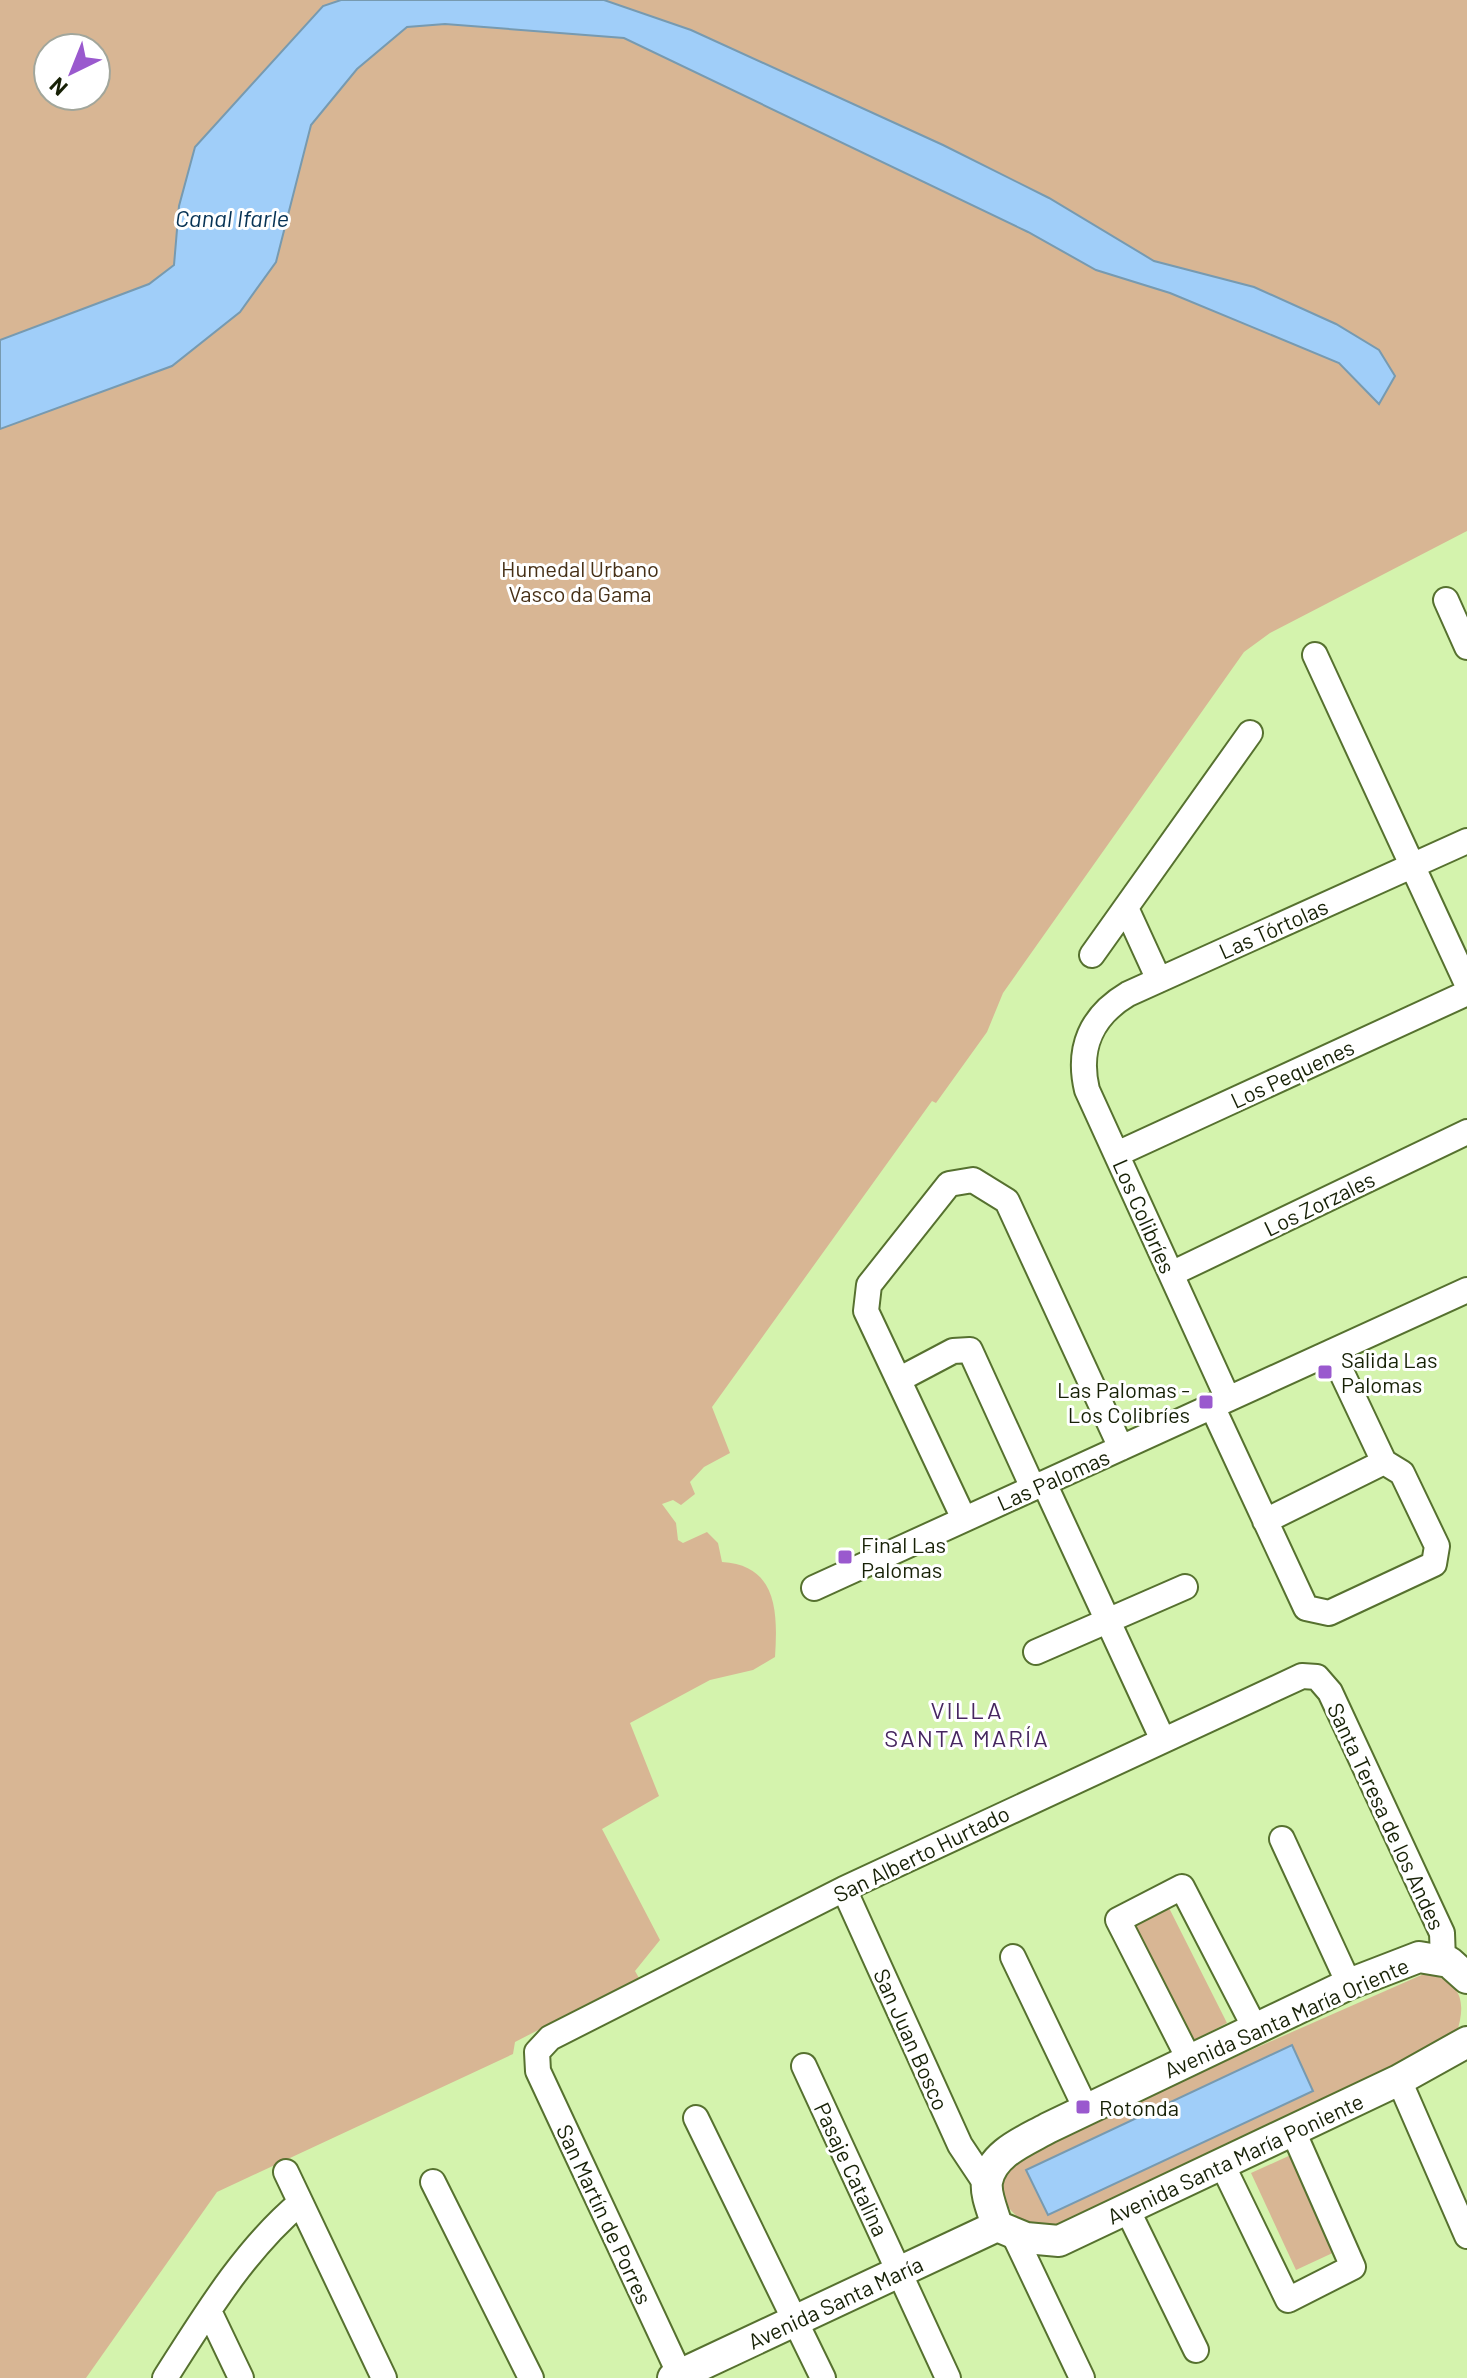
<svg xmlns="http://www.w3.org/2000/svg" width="1467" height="2378" viewBox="0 0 1467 2378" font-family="Barlow,sans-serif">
<rect width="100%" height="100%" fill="#d4f3ad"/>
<path fill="#d8b694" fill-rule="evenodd" d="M0 0H1467V531L1270 633 1244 652 1003 993 987 1032 936 1103 932 1101 712 1407 730 1453 704 1467 690 1482 695 1494 681 1505 673 1500 662 1504 676 1523 678 1540 683 1543 707 1532 718 1543 722 1562C777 1565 778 1612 775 1657L753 1670 710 1680 630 1723 659 1796 602 1829 660 1940 635 1971 639 1978 515 2042 513 2054 217 2192 86 2378H0ZM48 48H96V96H48Z
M1167 1904 1227 2023 1191 2042 1130 1922Z
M1426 1973C1464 1982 1467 2004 1455 2038L1064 2226 1034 2229C989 2200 996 2180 1031 2147Z
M1293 2154 1339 2250 1296 2270 1251 2173Z"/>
<path fill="#a0cef9" stroke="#779ab0" stroke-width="2" d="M341 0H604L691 30 943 145 1049 198 1154 261 1254 287 1336 324 1379 350 1395 376 1379 404 1339 363 1170 293 1096 270 1028 232 624 38 445 24 407 27 357 69 311 125 276 262 240 312 172 366 0 429V340L149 284 174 265 179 206 195 147 323 6Z
M1292 2045 1313 2091 1048 2215 1026 2170Z"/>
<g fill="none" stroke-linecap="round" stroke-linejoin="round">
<defs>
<path id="minor" d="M1446 600 1467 647
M1315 655 1467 984
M1126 908 1159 980
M1092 955 1250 733
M1117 1154 1467 993
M1171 1274 1467 1132
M1332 1352 1384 1462
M900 1379 953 1351 970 1350 1033 1488
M1228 1399 1087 1090C1077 1048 1091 1016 1128 994L1467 841
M1212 1406 1306 1608 1329 1613 1434 1564 1437 1546 1402 1473 1384 1462
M1044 1483 1162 1738
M964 1519 866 1311 869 1285 949 1184 973 1180 1007 1201 1121 1448
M1265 1521 1384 1462
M814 1588 1467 1290
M1036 1652 1185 1587
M1282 1839 1349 1984
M844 1889 960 2145 986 2184
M1013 1957 1086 2109
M1189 2059 1118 1920 1182 1887 1256 2030
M804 2066 948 2378
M1399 2080 1467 2236
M696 2118 823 2378
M1221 2162 1288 2300 1353 2267 1293 2131
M286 2172 384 2378
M433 2182 531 2378
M1127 2209 1196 2350
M1014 2235 1082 2378
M209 2311 241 2378
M680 2375 538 2071 537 2052 550 2038 844 1889 1302 1676 1317 1677 1330 1692 1442 1933 1443 1960
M165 2378C204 2317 244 2250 300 2203"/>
<path id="tertiary" d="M997 2226C994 2214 985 2195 987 2182 992 2153 1025 2141 1048 2128L1349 1984 1419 1957 1449 1962 1467 1978
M997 2226 1026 2238 1059 2241 1399 2080 1467 2042
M673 2378 997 2226"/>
</defs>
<use href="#minor" stroke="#56712f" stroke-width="28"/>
<use href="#tertiary" stroke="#56712f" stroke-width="34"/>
<use href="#minor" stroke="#fff" stroke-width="24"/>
<use href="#tertiary" stroke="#fff" stroke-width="30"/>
</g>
<g fill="#9a59ce" stroke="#fff" stroke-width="3">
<rect x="1317" y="1364" width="16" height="16" rx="4"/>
<rect x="1198" y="1394" width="16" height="16" rx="4"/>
<rect x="837" y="1549" width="16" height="16" rx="4"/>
<rect x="1075" y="2099" width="16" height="16" rx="4"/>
</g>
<g text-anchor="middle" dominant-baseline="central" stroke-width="6" stroke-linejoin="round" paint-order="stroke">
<g font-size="22" fill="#463017" stroke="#fff">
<text x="580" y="568">Humedal Urbano<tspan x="580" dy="25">Vasco da Gama</tspan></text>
</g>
<g font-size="22" fill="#172106" stroke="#fff">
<text transform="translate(1273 928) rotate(-24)">Las Tórtolas</text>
<text transform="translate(1292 1073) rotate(-25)">Los Pequenes</text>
<text transform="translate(1319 1203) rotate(-26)">Los Zorzales</text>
<text transform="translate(1145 1216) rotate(66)">Los Colibríes</text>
<text transform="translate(1053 1479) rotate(-24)">Las Palomas</text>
<text transform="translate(1387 1816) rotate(65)">Santa Teresa de los Andes</text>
<text transform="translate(921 1853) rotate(-26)">San Alberto Hurtado</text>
<text transform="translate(1286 2017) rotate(-24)">Avenida Santa María Oriente</text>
<text transform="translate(912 2039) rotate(66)">San Juan Bosco</text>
<text transform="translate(1235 2158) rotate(-25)">Avenida Santa María Poniente</text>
<text transform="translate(852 2169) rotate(65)">Pasaje Catalina</text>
<text transform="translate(605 2214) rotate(65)">San Martín de Porres</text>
<text transform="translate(835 2302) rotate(-25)">Avenida Santa María</text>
</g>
<g font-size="22" fill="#172106" stroke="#fff" text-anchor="start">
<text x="1341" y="1359">Salida Las<tspan x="1341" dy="25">Palomas</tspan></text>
<text x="1190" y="1389" text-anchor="end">Las Palomas -<tspan x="1190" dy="25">Los Colibríes</tspan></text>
<text x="861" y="1544">Final Las<tspan x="861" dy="25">Palomas</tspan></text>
<text x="1099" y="2107">Rotonda</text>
</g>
<g font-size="24" font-style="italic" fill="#073355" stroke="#fff">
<text x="232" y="217">Canal Ifarle</text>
</g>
<g font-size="24" letter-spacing="2" fill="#472760" stroke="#fff">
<text x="967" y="1709">VILLA<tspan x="967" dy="28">SANTA MARÍA</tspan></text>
</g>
</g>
<g transform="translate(72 72) rotate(223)"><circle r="38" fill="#ffffff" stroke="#a2a69b" stroke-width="2"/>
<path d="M0-6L14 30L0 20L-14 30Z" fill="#9a59ce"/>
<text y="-12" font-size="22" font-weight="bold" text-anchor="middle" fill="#172106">N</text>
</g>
</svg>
